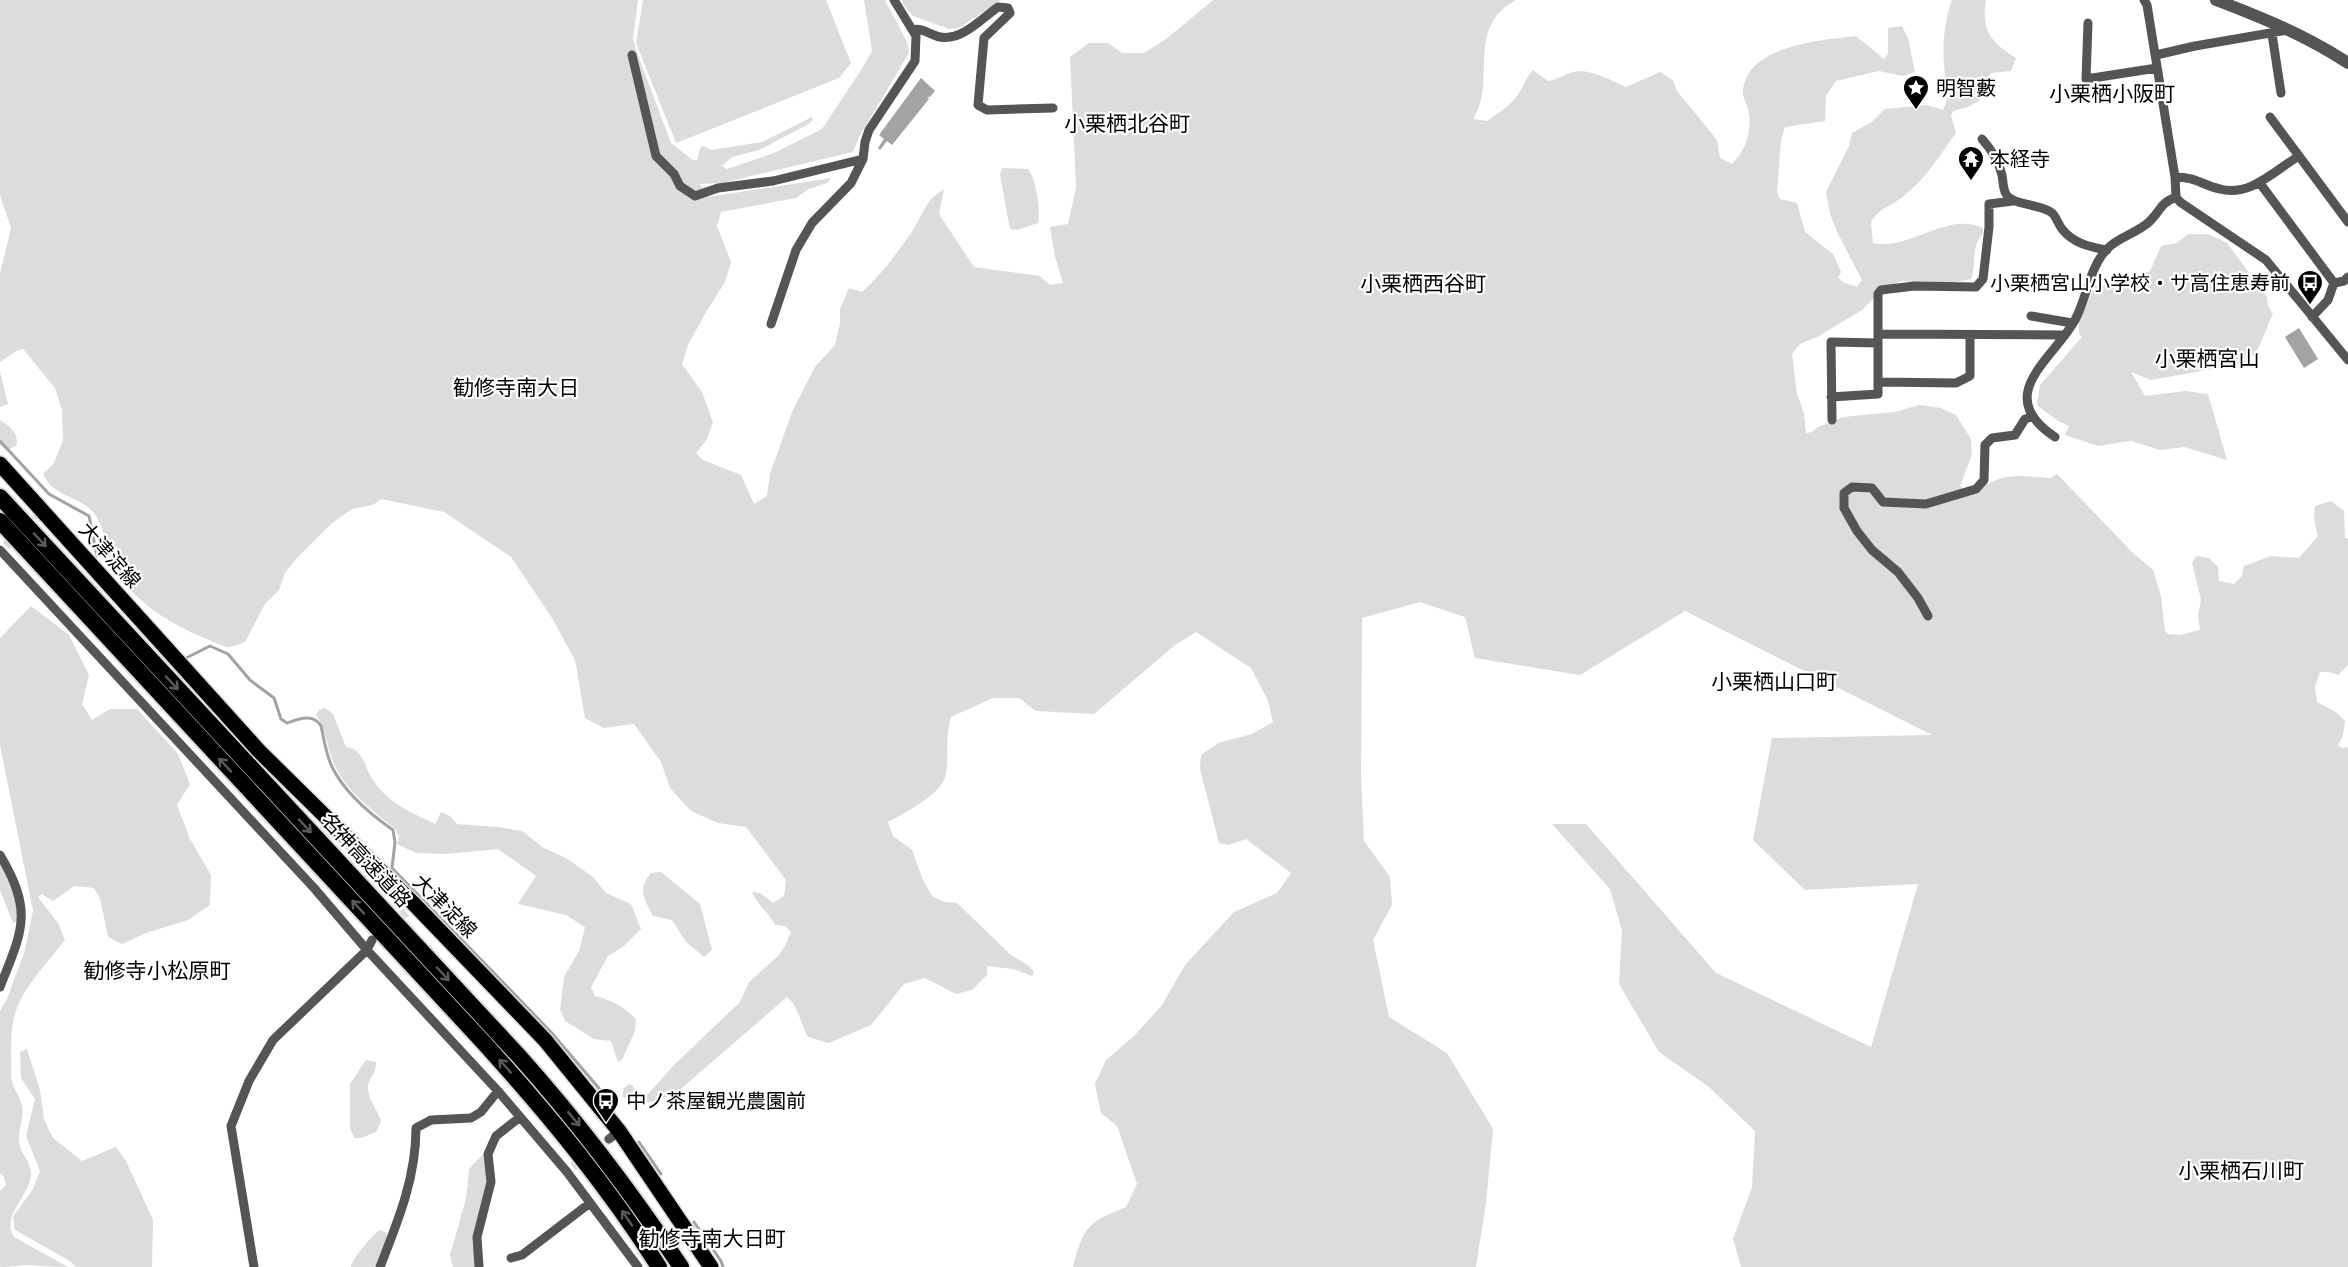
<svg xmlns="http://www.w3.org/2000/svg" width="2348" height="1267" viewBox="0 0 2348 1267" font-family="Montserrat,'Noto Sans JP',sans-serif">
<rect width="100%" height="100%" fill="#fff"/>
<path fill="#dcdcdc" d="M0 0H638L633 39 638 55 671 143 693 160H697L700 148 704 146 711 150 762 142 812 117 813 120 807 125 759 150 732 157 722 166 727 169 774 153 822 129 863 67 872 51 864 0H885L907 42 909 53 860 135 853 152 722 183 700 184 708 197 831 178 827 183 809 189 796 198 721 212 717 226 731 262 725 282 706 312 688 345 682 364 702 392 713 422 707 439 696 453 703 460 741 475 754 504 767 496 770 474 792 412 815 367 835 345 840 323V309L849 288 862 292C882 274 898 252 913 230 925 212 924 201 944 189L939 214 974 267 1040 276 1050 285 1063 283 1055 257 1050 227 1068 224 1076 187 1070 57 1089 43H1108L1122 53H1144L1166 39 1213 0H1516C1464 28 1498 82 1473 119L1487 121C1498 113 1510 106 1518 95 1523 87 1526 78 1533 70L1548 81C1559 80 1567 71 1580 71 1594 71 1612 81 1626 87L1660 72 1673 80 1677 91 1717 140 1720 158 1732 164C1746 151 1753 128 1748 109 1747 104 1744 100 1743 95 1741 46 1821 40 1856 36L1884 59 1888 54V28L1902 26 1908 38 1915 72 1903 76 1879 71 1836 81 1826 96 1825 121 1785 127 1781 140 1777 192 1780 199 1797 203 1805 232 1833 254 1841 272 1838 278 1843 282 1857 287 1862 280 1838 234 1830 214 1826 192 1849 146 1852 133 1872 122 1885 109 1927 105 1943 110C1953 89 1945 86 1944 65 1942 44 1945 20 1952 0H1986C1981 31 1991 42 2016 58L2011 71 1991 73 1979 91V101L1968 107 1953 111 1951 116 1956 133C1941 154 1925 179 1904 196 1890 207 1882 206 1871 222L1873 243C1910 251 1946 211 1983 228V234C1970 246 1977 265 1971 279L1947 284 1902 281 1885 287 1862 310 1819 336 1800 344 1792 354 1797 394 1804 413 1806 433 1812 432 1818 427 1843 417 1895 412 1919 405 1941 408 1956 415 1971 439 1972 454 1960 486 1970 493C2007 473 2010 475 2050 478L2057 474 2134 554 2153 570 2161 596 2165 631 2168 634 2180 635 2200 630 2198 615 2201 600 2192 562 2197 556 2209 558 2218 567 2219 581 2234 584 2242 576 2244 566 2271 556 2299 558 2318 536 2314 519 2315 506 2331 501 2344 511 2345 538H2348V665L2338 675 2329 672H2320L2315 686 2317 702 2336 712 2345 721 2343 736 2338 745 2342 748 2348 747V1267H1741L1733 1239 1752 1187 1755 1131 1709 1087 1659 1052 1619 984 1622 931 1610 889 1552 824H1586L1716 973 1871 1047 1918 884 1805 890 1753 840 1772 738 1932 735 1685 611 1580 675 1475 658 1465 617 1420 602 1362 618 1361 777 1364 841 1390 877 1392 905 1373 940 1389 1017 1447 1053 1493 1129 1486 1203 1476 1267H1073C1083 1227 1088 1222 1126 1207L1137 1184 1117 1126 1101 1113 1095 1084 1106 1060 1134 1036 1162 1005 1185 965 1234 912 1277 893 1291 873 1246 839 1228 845 1219 843 1200 769 1201 755 1218 743 1252 734 1273 722 1268 701 1251 668 1196 632 1175 645 1094 714 1036 711 1019 698H993L951 717C945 736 949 755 946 774 943 794 904 813 888 822L893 836 912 850 923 880 932 896 944 902 957 903 1011 955 1029 966 1034 972 1032 976 1013 969 987 966V975L972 990 956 994 925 978 904 984 871 1025 829 1043 808 1037C800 1023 799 1007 787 997L675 1094 651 1102 633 1104 622 1096 624 1088 629 1084 632 1085 637 1094H648L675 1064 740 1002 749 982 778 956 784 948 791 932 785 926 775 925C768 912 758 905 752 892L760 893 773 903 784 896 786 880 746 827 718 823 691 811 670 788 661 762 634 724 604 728 585 718 575 660 552 618 511 557 444 512 381 499 373 505 352 509 332 523 295 560 285 573 279 590 265 604 245 642C240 644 233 647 227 647 219 645 210 640 202 637 167 622 137 603 116 571 104 553 107 528 93 512 77 494 55 499 43 474L54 463 63 440 62 410 55 388 23 349 16 351 0 362V274L11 228 0 195Z
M643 0H826L851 63 839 78 676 143 636 43Z
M902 0H1001L959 28 949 29 913 16 903 5Z
M1002 168 1028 169C1036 178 1041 212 1038 223L1017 230 1010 229 1000 175Z
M2188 234H2208L2227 243 2267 297 2268 306 2273 314C2265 329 2260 354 2245 363L2151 380 2131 372 2145 396 2185 391 2208 394 2227 460 2184 447 2160 450 2131 441 2098 446 2065 435 2069 426 2058 421 2037 405 2040 385 2082 337 2079 334V321L2095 286 2117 284 2150 271 2161 246 2177 243Z
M0 372 8 404 0 407Z
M0 420C9 426 20 433 16 446L6 450 0 445Z
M31 606 69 635 89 675 82 704 92 720 110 709H137L178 754 190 784 177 805 190 839 211 875 210 905 188 920 146 933 122 944 108 937 100 898 94 888 74 886 53 901 42 894 38 897 58 923 65 940C51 958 25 986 17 1008 11 1023 11 1041 11 1058 12 1065 10 1074 12 1081 14 1089 20 1097 22 1106 24 1119 18 1130 19 1143 21 1153 30 1162 31 1172 32 1196 0 1214 14 1237L68 1267C55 1267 42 1266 29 1265 22 1265 9 1267 0 1267V1191L6 1185 4 1177 0 1173V1011L7 999 25 950 33 911 0 745V638Z
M325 708 333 714 346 747C363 749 364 765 371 777 386 802 410 812 435 824L441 812 450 816 457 824 498 827 522 831 544 848 566 858 593 877 606 893 631 904 641 929 624 946 608 956 591 987 595 996C612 1000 624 1007 636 1019L635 1031 622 1060 618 1062 611 1041 594 1039 565 1021 560 1010 564 977 579 951 585 927 566 915 518 904 536 876 498 849 445 854 416 853 397 844 399 837 395 829C375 812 348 793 336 768 327 751 327 731 316 715L319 710Z
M0 863 15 897 18 920 13 923 0 890Z
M661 872 700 904 712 950 704 957 686 942 672 920 653 916C644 898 637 890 651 873Z
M27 1049 40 1090 44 1119 48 1128 53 1138 82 1161 116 1147 126 1161 153 1220 152 1267H76L70 1261 15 1230 13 1217 33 1189 40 1171 26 1136 35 1099 21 1078 20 1052Z
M366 1060 376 1062C376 1074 371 1075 368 1085 366 1096 378 1111 381 1121L376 1132 361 1138H354L350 1128V1084Z
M486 1151 488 1179 476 1245 484 1267H453L450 1255 466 1199 469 1169Z
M380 1230 387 1233V1244L375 1267H351C352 1259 372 1235 380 1230Z"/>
<path fill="#a3a3a3" d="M921 78 935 91 930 97H927L929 99 892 145 887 141 880 150 878 148 884 139 879 135Z
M2299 328 2318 359 2304 368 2285 337Z"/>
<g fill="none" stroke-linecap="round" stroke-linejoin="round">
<path stroke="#a3a3a3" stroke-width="3" d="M0 441 49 494 89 516 97 556
M186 658 210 646 228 654 250 680 274 698 281 719 287 723C299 719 313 713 321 726 324 739 326 754 332 767 345 793 370 814 393 830L395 842 392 868 550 1031 609 1100
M639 1142 661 1174
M694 1222 721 1261 723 1267"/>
<path stroke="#d9d9d9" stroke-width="9" stroke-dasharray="9 4.5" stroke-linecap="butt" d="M6 546 38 517
M392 924 406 912
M573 1167 609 1139"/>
<defs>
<path id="primary" d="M0 464 259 751 413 903 545 1040 619 1131 711 1267"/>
<path id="motorway" d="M0 497 518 1055C578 1122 631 1192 681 1267
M0 521 484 1043C548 1114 608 1186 659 1267"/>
</defs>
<use href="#primary" stroke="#dbdbdb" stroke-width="18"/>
<use href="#motorway" stroke="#dbdbdb" stroke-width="20"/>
<path stroke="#555" stroke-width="9" d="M2144 0 2147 5 2175 177 2176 197
M2088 23 2086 79 2157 68
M913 30C922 27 930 35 940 37 962 41 981 19 998 7L1008 8 1010 13 984 38 978 105 987 110 1053 108
M2272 34 2281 93
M632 55 656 156 674 174 680 186 695 196 718 188 773 181 863 159 865 142 869 130 915 61 916 36 894 0
M2156 55 2195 46 2288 30
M2270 117 2299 156
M1982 139C1991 149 1999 162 2002 175 2003 181 2003 189 2006 194 2011 205 2041 204 2052 213 2056 216 2058 224 2062 229 2073 243 2089 247 2107 250
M2175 177C2196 177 2202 185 2220 189 2250 197 2274 171 2299 156L2348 222
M2259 182 2334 283
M2176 197 2180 202 2266 260 2348 360
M2031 316 2072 323
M2312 317 2328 300 2334 283 2344 281 2348 277
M771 324 796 250 812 223 851 183 863 159
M1878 334 2062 335
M1878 382 1956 383 1970 376V335
M1831 397 1878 394V294L1881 290 1914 286 1976 287 1983 279 1989 227V204L2013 201
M1832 420 1831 342 1878 343
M2055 437C1992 395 2052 361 2075 320 2087 298 2089 268 2107 249 2118 237 2138 233 2150 221 2162 209 2159 204 2176 197
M0 550 314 888 367 950 498 1091 567 1172 638 1267
M1928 616 1918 598 1898 572 1872 550 1857 531 1844 508V493L1852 487 1872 488 1883 502 1926 504 1976 489 1984 480 1985 445 1992 438 2015 435 2025 419 2032 417
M0 855C34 912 22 931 0 987
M609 1139 619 1131
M511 1258 522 1255 590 1203
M254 1267 231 1126 249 1081 273 1040 367 950 372 940
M380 1267C398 1221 416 1178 416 1128L431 1120 471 1118 481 1112 498 1091
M479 1267 477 1237 491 1182 488 1154 496 1136 520 1117"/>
<path stroke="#555" stroke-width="12" d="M2216 0C2263 18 2305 35 2348 63"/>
<use href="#primary" stroke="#000" stroke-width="15"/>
<use href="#motorway" stroke="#000" stroke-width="16"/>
</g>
<defs><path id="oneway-shaft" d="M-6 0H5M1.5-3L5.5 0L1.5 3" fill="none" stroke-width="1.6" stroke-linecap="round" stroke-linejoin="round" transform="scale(1.5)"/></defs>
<g stroke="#595959">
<use href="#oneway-shaft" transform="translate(40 540) rotate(47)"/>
<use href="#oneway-shaft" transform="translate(172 683) rotate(47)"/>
<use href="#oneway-shaft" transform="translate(225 765) rotate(-133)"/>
<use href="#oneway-shaft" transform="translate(305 826) rotate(47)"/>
<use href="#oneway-shaft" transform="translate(358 907) rotate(-133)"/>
<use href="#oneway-shaft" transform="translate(443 974) rotate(47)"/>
<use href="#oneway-shaft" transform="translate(505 1066) rotate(-132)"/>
<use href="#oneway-shaft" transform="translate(574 1119) rotate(50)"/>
<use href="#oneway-shaft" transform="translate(627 1218) rotate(-124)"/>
</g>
<defs>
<symbol id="sight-pin" viewBox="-11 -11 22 30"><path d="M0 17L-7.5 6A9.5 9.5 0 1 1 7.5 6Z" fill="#000" stroke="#fff"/><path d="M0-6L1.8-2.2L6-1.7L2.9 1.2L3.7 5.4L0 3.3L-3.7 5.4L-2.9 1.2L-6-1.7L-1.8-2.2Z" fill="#fff"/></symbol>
<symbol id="temple-pin" viewBox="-11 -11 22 30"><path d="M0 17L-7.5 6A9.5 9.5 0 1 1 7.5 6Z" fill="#000" stroke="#fff"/><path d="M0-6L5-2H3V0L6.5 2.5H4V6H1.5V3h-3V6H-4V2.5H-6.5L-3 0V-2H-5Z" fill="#fff"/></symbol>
<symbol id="bus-pin" viewBox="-11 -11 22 30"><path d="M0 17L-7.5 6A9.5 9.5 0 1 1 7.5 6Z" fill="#000" stroke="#fff"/><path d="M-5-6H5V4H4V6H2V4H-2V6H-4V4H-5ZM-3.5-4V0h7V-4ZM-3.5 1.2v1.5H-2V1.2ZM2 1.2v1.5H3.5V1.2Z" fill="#fff"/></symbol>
</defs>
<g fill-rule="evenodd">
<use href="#sight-pin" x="1901" y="73" width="30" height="40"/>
<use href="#temple-pin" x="1956" y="144" width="30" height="40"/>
<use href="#bus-pin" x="2295" y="268" width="30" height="40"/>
<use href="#bus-pin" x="591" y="1086" width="30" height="40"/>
</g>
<g text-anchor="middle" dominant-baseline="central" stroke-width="4.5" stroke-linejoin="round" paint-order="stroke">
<g font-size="20" fill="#000" stroke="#fff" text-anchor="start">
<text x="1936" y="88">明智藪</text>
<text x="1990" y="159">本経寺</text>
<text x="2290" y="283" text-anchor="end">小栗栖宮山小学校・サ高住恵寿前</text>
<text x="626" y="1101">中ノ茶屋観光農園前</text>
</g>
<g font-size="20" fill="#000" stroke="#fff">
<text transform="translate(110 555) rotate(48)">大津淀線</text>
<text transform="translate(366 860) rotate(47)">名神高速道路</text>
<text transform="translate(445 906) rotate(45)">大津淀線</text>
</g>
<g font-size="21" fill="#000" stroke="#fff">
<text x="2112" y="93">小栗栖小阪町</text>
<text x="1127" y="123">小栗栖北谷町</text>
<text x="1423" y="283">小栗栖西谷町</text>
<text x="2207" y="358">小栗栖宮山</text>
<text x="516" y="387">勧修寺南大日</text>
<text x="1774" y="681">小栗栖山口町</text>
<text x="157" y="970">勧修寺小松原町</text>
<text x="2241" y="1170">小栗栖石川町</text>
<text x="712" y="1238">勧修寺南大日町</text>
</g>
</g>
</svg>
